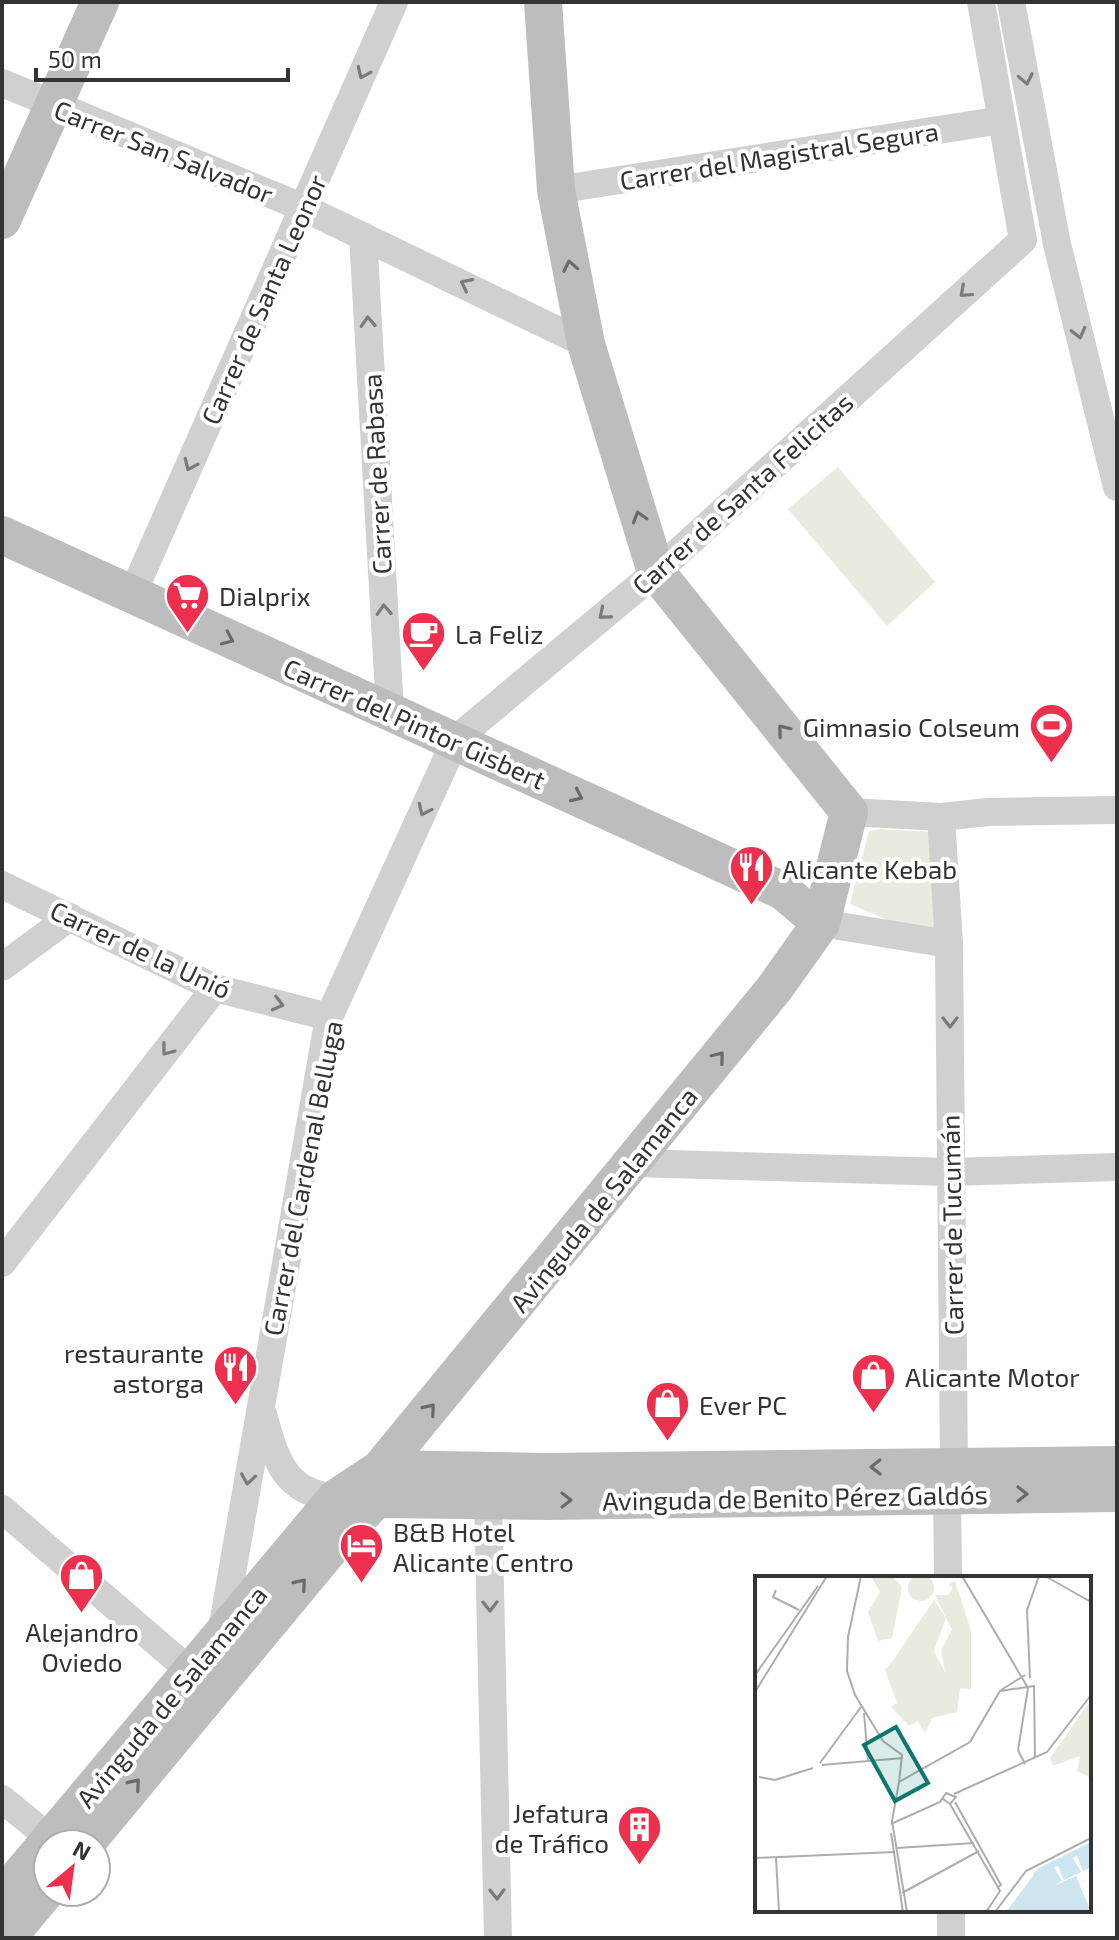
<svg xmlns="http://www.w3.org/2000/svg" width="1119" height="1940" viewBox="0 0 1119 1940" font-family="'Exo 2',sans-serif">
<rect width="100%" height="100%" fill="#fff"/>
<path fill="#e7ecde" d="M838 467 935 582 887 626 788 509Z
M880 829 934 832 938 928 895 923 850 904 869 831Z"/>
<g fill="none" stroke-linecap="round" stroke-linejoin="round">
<path stroke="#d0d0d0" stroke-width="28" d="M1011 2 1057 244 1117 487
M2 83 304 208 586 344
M556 190 1002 120
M363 236 390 712
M132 595 394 2
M849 812 941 817 988 812 1117 810
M941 817 949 944 954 1467 966 1479
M2 885 215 988 329 1017
M821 923 949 944
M2 967 70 917
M633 1163 950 1172 1117 1167
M2 1263 215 988
M263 1414C278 1470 288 1497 351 1499
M947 1494 948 1578
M488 1500 498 1938
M2 1509 191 1672
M222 1630 329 1017 456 739 656 572 1023 240 981 2
M2 1799 51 1839
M951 1910V1938"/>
<path stroke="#bdbdbd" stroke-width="38" d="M2 220 100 2
M2 535 783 891 821 923
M380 1469 545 1472 1117 1465
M376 1499 547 1501 1117 1493
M85 1844 334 1544 376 1499 379 1476
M2 1897 336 1498 380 1469 774 989 821 923 849 812 656 572 586 344 556 190 543 2
M7 1938 48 1889"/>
</g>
<defs><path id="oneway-chevron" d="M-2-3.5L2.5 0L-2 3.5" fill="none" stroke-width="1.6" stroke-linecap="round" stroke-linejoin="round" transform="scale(2)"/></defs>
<g stroke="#7a7a7a">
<use href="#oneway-chevron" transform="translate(363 73) rotate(114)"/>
<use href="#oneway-chevron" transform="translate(1026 79) rotate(79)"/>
<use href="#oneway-chevron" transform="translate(466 284) rotate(-153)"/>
<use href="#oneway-chevron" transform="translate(965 292) rotate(138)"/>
<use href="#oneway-chevron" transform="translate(368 322) rotate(-93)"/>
<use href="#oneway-chevron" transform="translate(1079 333) rotate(76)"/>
<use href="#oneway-chevron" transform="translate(190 465) rotate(114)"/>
<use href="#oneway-chevron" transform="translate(384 610) rotate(-93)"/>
<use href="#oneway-chevron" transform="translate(604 614) rotate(140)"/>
<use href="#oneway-chevron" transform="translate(424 810) rotate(115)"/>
<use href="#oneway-chevron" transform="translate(278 1004) rotate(14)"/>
<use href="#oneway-chevron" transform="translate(950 1022) rotate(90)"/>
<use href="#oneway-chevron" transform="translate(167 1050) rotate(128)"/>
<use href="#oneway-chevron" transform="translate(248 1479) rotate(99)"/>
<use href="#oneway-chevron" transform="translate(490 1606) rotate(89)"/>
<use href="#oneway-chevron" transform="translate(497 1894) rotate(89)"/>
</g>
<g stroke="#6a6a6a">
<use href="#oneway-chevron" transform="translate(570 266) rotate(-101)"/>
<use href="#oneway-chevron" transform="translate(639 517) rotate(-107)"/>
<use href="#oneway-chevron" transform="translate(228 639) rotate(24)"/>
<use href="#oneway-chevron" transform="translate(783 730) rotate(-129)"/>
<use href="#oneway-chevron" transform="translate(577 796) rotate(25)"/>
<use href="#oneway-chevron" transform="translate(719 1057) rotate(-51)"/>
<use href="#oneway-chevron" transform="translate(430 1409) rotate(-50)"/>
<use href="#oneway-chevron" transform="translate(876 1467) rotate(179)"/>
<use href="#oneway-chevron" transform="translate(1022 1494)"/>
<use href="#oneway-chevron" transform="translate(566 1500) rotate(-1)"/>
<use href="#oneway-chevron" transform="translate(301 1584) rotate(-50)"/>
<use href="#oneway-chevron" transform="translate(135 1784) rotate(-50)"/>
</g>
<defs>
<symbol id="supermarket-pin" viewBox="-11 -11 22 30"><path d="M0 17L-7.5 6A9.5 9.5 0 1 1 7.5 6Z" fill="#ee304f" stroke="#fff"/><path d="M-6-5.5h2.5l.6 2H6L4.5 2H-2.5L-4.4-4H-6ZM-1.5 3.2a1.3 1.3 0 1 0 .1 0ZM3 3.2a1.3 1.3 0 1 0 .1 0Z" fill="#fff"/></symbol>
<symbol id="cafe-pin" viewBox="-11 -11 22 30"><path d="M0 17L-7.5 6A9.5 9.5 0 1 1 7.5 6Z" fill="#ee304f" stroke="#fff"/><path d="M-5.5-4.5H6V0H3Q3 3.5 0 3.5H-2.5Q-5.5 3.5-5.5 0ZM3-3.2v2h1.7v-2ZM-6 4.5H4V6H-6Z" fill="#fff"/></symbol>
<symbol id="stadium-pin" viewBox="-11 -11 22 30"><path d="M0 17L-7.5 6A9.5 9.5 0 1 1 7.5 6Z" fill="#ee304f" stroke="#fff"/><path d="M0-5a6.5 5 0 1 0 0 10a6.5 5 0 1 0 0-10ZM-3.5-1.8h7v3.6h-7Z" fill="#fff"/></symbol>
<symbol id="restaurant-pin" viewBox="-11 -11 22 30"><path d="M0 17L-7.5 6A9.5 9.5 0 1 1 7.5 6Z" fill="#ee304f" stroke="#fff"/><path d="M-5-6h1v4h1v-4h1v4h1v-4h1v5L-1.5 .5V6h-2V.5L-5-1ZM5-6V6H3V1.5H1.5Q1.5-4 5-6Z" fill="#fff"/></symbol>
<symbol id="shop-pin" viewBox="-11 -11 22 30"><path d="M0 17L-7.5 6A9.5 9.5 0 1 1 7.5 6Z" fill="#ee304f" stroke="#fff"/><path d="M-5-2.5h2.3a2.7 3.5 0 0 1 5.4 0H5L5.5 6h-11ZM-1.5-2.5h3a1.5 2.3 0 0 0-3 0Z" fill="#fff"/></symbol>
<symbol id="hotel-pin" viewBox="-11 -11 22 30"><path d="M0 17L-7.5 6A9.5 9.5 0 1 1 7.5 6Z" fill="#ee304f" stroke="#fff"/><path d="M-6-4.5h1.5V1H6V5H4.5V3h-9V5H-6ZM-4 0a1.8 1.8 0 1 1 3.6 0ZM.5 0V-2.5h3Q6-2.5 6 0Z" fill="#fff"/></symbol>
<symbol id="building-pin" viewBox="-11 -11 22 30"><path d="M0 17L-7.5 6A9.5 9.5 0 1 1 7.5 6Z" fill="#ee304f" stroke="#fff"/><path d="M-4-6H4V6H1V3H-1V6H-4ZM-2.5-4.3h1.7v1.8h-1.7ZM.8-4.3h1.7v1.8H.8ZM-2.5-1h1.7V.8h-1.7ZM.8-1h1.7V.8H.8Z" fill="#fff"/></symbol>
</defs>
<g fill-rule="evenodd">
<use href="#supermarket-pin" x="162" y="570" width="51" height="69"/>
<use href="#cafe-pin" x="398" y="608" width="51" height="69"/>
<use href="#stadium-pin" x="1026" y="700" width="51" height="69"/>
<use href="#restaurant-pin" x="726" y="842" width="51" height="69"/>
<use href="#restaurant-pin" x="210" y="1342" width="51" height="69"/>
<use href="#shop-pin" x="848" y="1350" width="51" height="69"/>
<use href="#shop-pin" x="642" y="1378" width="51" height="69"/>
<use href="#hotel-pin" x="336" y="1520" width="51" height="69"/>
<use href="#shop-pin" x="56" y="1550" width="51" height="69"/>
<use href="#building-pin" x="614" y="1802" width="51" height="69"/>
</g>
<g text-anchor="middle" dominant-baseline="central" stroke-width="8" stroke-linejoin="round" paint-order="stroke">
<g font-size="26" fill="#333" stroke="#fff">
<text transform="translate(164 151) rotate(22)">Carrer San Salvador</text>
<text transform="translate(779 155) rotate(-9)">Carrer del Magistral Segura</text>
<text transform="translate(263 299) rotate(-66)">Carrer de Santa Leonor</text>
<text transform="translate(376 474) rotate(-93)">Carrer de Rabasa</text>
<text transform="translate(742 493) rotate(-42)">Carrer de Santa Felicitas</text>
<text transform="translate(415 723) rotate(24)">Carrer del Pintor Gisbert</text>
<text transform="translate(141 949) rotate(25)">Carrer de la Unió</text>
<text transform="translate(302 1178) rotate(-79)">Carrer del Cardenal Belluga</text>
<text transform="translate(603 1199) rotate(-51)">Avinguda de Salamanca</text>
<text transform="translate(951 1225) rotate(-91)">Carrer de Tucumán</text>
<text transform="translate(795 1497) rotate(-1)">Avinguda de Benito Pérez Galdós</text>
<text transform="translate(171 1696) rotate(-50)">Avinguda de Salamanca</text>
</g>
<g font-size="26" fill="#333" stroke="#fff" text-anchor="start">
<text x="219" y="595">Dialprix</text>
<text x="455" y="633">La Feliz</text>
<text x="1020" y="726" text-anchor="end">Gimnasio Colseum</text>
<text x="782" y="868">Alicante Kebab</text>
<text x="204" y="1352" text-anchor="end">restaurante<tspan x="204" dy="30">astorga</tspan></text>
<text x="905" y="1376">Alicante Motor</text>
<text x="699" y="1404">Ever PC</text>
<text x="393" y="1531">B&amp;B Hotel<tspan x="393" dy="30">Alicante Centro</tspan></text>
<text x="82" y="1631" text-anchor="middle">Alejandro<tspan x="82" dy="30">Oviedo</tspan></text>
<text x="609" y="1812" text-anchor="end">Jefatura<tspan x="609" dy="30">de Tráfico</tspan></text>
</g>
</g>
<g transform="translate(755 1576)">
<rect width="336" height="336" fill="#fff"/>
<path d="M153 12a13 13 0 1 1 26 0a13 13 0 1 1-26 0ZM116 0H138L147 12 137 62 123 65 113 36 125 16ZM179 24 191 42 176 83H139Z" fill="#e7ecde"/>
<path d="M336 124V202L322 195 325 180 298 190 295 182Z" fill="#e7ecde"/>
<path d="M200 5 216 55V113L205 112 202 136 177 142 170 157 163 145 154 150 136 131 142 127 130 94 139 83H176L179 76 190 96 186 74 197 54 180 19H193L198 12 193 8Z" fill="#e7ecde"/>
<path d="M336 266V291L328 295 322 280 318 282 326 296 309 304 303 290 299 291 307 305 299 310 321 300 336 336H251L284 292Z" fill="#cde5ef"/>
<path fill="none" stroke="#cde5ef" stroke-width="4" d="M280 296 302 336"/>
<path fill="none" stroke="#adadad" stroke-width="2" d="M106 0 93 61 92 95 100 119 128 165 147 179 144 206M207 0 273 112 263 174 270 188M290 0 336 26M21 14 18 21 44 34M0 99 63 10M275 102 272 34 284 0M279 109 280 181M246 114 270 99M0 116 72 0M109 137 113 185M65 187 106 131M67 189 148 182M4 201 20 204 58 192M199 218 292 176 336 119M200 226 246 309 243 311M195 228 245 315 231 336M136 248 185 226 191 217 201 221 195 228 188 223M136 257 148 336M142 272 219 267M0 282 140 276M21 282 24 336M147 317 224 275M152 336 137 245 144 206 215 166 245 115 279 110M240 336 271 295 336 262"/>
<path fill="#0f766e" fill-opacity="0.15" stroke="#0f766e" stroke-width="4" d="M141 151 173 207 140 225 109 169Z"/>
<rect width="336" height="336" fill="none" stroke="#333" stroke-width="4"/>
</g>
<rect width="1119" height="1940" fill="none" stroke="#333333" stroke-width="8"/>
<g transform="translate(72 1868) rotate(29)"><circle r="38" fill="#ffffff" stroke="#adadad" stroke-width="2"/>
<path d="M0-6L14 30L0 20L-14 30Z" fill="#ee304f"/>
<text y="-12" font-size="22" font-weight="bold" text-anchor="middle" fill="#333333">N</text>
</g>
<path d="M36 68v12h252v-12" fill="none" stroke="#333333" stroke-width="4"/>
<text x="48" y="68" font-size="24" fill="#333333" stroke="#ffffff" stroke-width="6" paint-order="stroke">50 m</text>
</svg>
